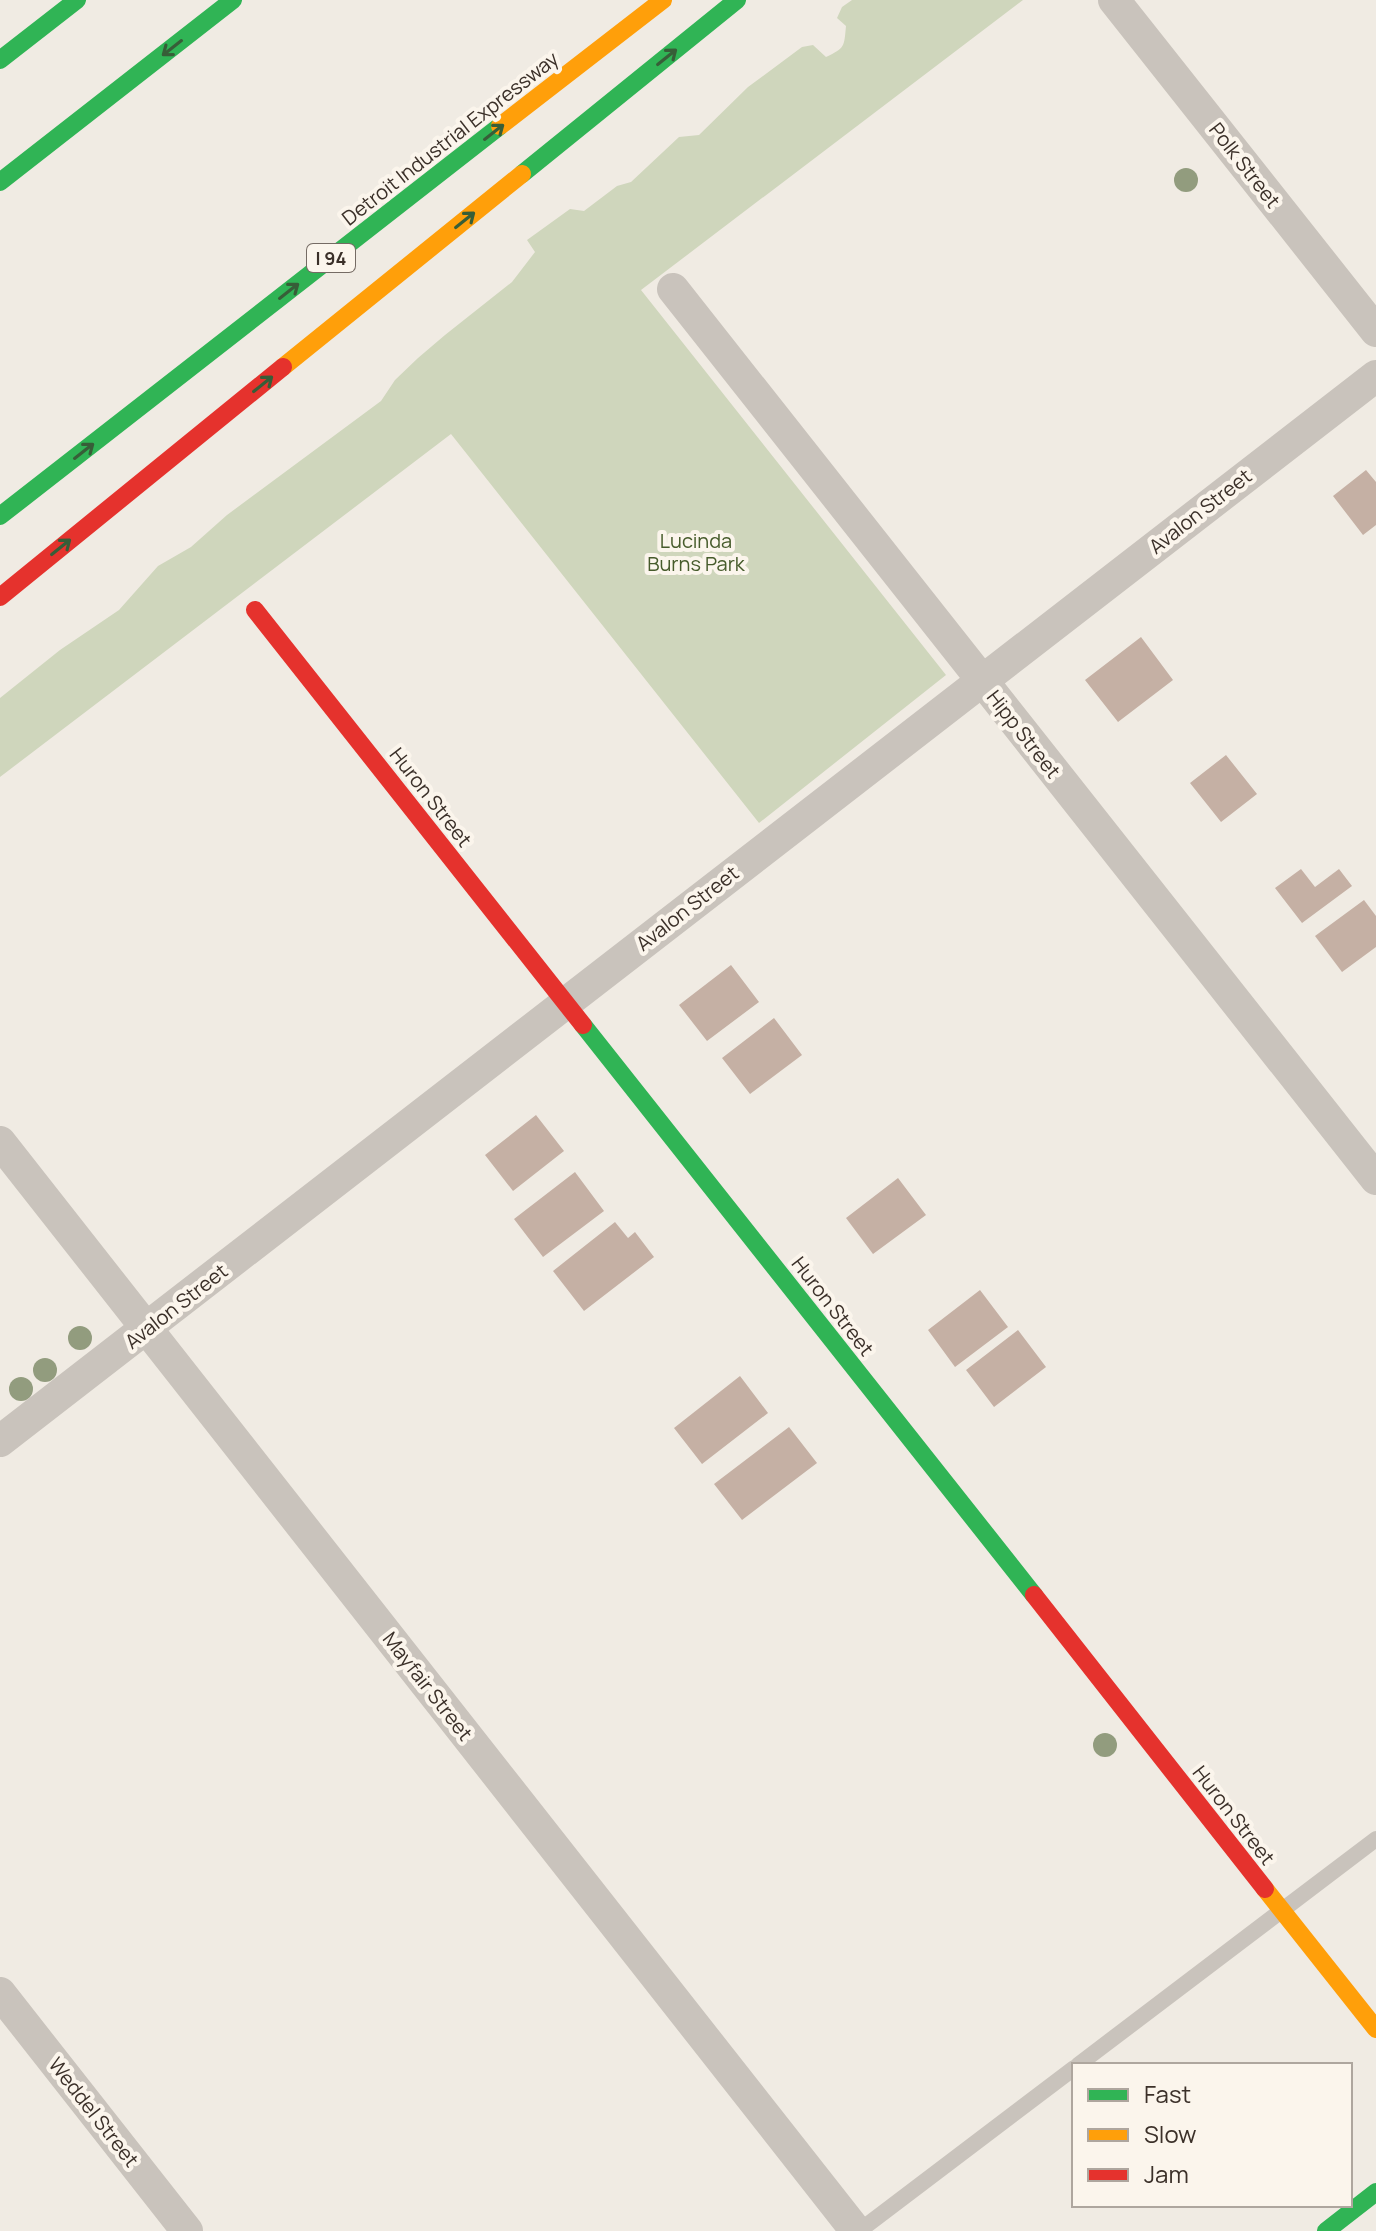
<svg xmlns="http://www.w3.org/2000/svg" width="1376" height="2231" viewBox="0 0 1376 2231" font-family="Manrope,sans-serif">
<rect width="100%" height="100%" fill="#f0ebe3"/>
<path fill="#cfd6bc" d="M852 0H1023L641 290 946 675 759 823 451 434 0 777V698L60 650 119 610 158 566 191 547 227 515 381 401 395 380 418 358 445 335 512 282 535 252 527 240 570 209 584 211 617 186 631 182 679 137 699 135 748 87 802 47 813 45 826 57C845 48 844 47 846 26L837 18 842 7Z"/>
<path fill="#c5b0a4" d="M1366 470 1376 482V525L1363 535 1333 496Z
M1141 637 1173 680 1118 722 1085 680Z
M1226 755 1257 794 1221 822 1190 783Z
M1301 869 1315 887 1339 869 1352 886 1302 923 1275 888Z
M1364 900 1376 916V947L1342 972 1315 936Z
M731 965 759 1002 707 1041 679 1005Z
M774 1018 802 1055 750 1094 722 1058Z
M536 1115 564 1151 513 1191 485 1155Z
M575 1172 604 1211 543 1257 514 1219Z
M898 1178 926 1215 873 1254 846 1218Z
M615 1222 628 1238 635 1232 654 1257 584 1311 553 1271Z
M980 1290 1008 1327 955 1367 928 1330Z
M1018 1330 1046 1367 994 1407 966 1370Z
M740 1376 768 1413 702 1464 674 1428Z
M789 1427 817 1463 742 1520 714 1484Z"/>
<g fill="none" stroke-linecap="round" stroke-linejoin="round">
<path stroke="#c9c3bc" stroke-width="16" d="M1078 2065 1376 1839
M859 2231 1074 2068"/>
<path stroke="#c9c3bc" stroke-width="32" d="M1114 0 1376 331
M673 289 1376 1179
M0 1142 856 2231
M0 1441 1376 376
M0 1993 187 2231"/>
<path stroke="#30b455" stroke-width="18" d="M0 60 77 0
M522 174 737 0
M0 182 233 0
M0 516 500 126
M583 1025 1034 1595
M1326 2231 1376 2192"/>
<path stroke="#ff9f0a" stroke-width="18" d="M500 126 663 0
M283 367 522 174
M1265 1889 1376 2029"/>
<path stroke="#e5322d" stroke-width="18" d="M0 597 283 367
M255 610 583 1025
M1034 1595 1265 1889"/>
</g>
<g fill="#929c7e">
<circle cx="1186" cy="180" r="12"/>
<circle cx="80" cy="1338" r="12"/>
<circle cx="45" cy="1370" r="12"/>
<circle cx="21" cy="1389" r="12"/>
<circle cx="1105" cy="1745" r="12"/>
</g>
<defs><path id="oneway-shaft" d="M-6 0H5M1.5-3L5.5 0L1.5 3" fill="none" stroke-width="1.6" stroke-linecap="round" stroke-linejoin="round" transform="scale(2)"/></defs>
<g stroke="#375e38">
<use href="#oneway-shaft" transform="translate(172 48) rotate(142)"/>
<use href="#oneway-shaft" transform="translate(667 57) rotate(-39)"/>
<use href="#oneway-shaft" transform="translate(494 132) rotate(-38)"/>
<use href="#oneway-shaft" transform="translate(465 220) rotate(-39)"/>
<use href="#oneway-shaft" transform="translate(289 291) rotate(-38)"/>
<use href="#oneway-shaft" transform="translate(263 384) rotate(-39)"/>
<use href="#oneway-shaft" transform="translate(84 451) rotate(-38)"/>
<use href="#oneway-shaft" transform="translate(61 547) rotate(-39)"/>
</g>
<g text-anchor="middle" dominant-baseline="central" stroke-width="8" stroke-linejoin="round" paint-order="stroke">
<rect fill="#fbf5ec" stroke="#756b64" stroke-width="2" x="307" y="244" width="48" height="28" rx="6"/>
<g font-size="18" font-weight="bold" fill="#3b3029">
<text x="331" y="258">I 94</text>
</g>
<g font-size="20" fill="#3b3029" stroke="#fbf5ec">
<text transform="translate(450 138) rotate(-38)">Detroit Industrial Expressway</text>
<text transform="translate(1245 165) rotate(52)">Polk Street</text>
<text transform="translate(1200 511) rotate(-38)">Avalon Street</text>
<text transform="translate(1024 734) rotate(52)">Hipp Street</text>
<text transform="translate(431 797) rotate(52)">Huron Street</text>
<text transform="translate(687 908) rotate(-38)">Avalon Street</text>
<text transform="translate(176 1306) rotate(-38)">Avalon Street</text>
<text transform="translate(833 1306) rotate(52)">Huron Street</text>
<text transform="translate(428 1686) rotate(52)">Mayfair Street</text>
<text transform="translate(1234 1815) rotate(52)">Huron Street</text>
<text transform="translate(94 2112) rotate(52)">Weddel Street</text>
</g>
<g font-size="20" fill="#465b2b" stroke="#fbf5ec">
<text x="696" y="540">Lucinda<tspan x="696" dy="23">Burns Park</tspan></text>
</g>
</g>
<rect x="1072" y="2063" width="280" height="144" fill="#fbf5ec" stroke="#aea69e" stroke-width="2"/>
<rect x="1088" y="2089" width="40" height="12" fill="#30b455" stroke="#aea69e" stroke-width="2"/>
<text x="1144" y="2103" font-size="24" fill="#3b3029">Fast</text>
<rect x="1088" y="2129" width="40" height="12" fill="#ff9f0a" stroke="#aea69e" stroke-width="2"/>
<text x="1144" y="2143" font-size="24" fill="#3b3029">Slow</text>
<rect x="1088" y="2169" width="40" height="12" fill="#e5322d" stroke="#aea69e" stroke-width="2"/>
<text x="1144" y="2183" font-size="24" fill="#3b3029">Jam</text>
</svg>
